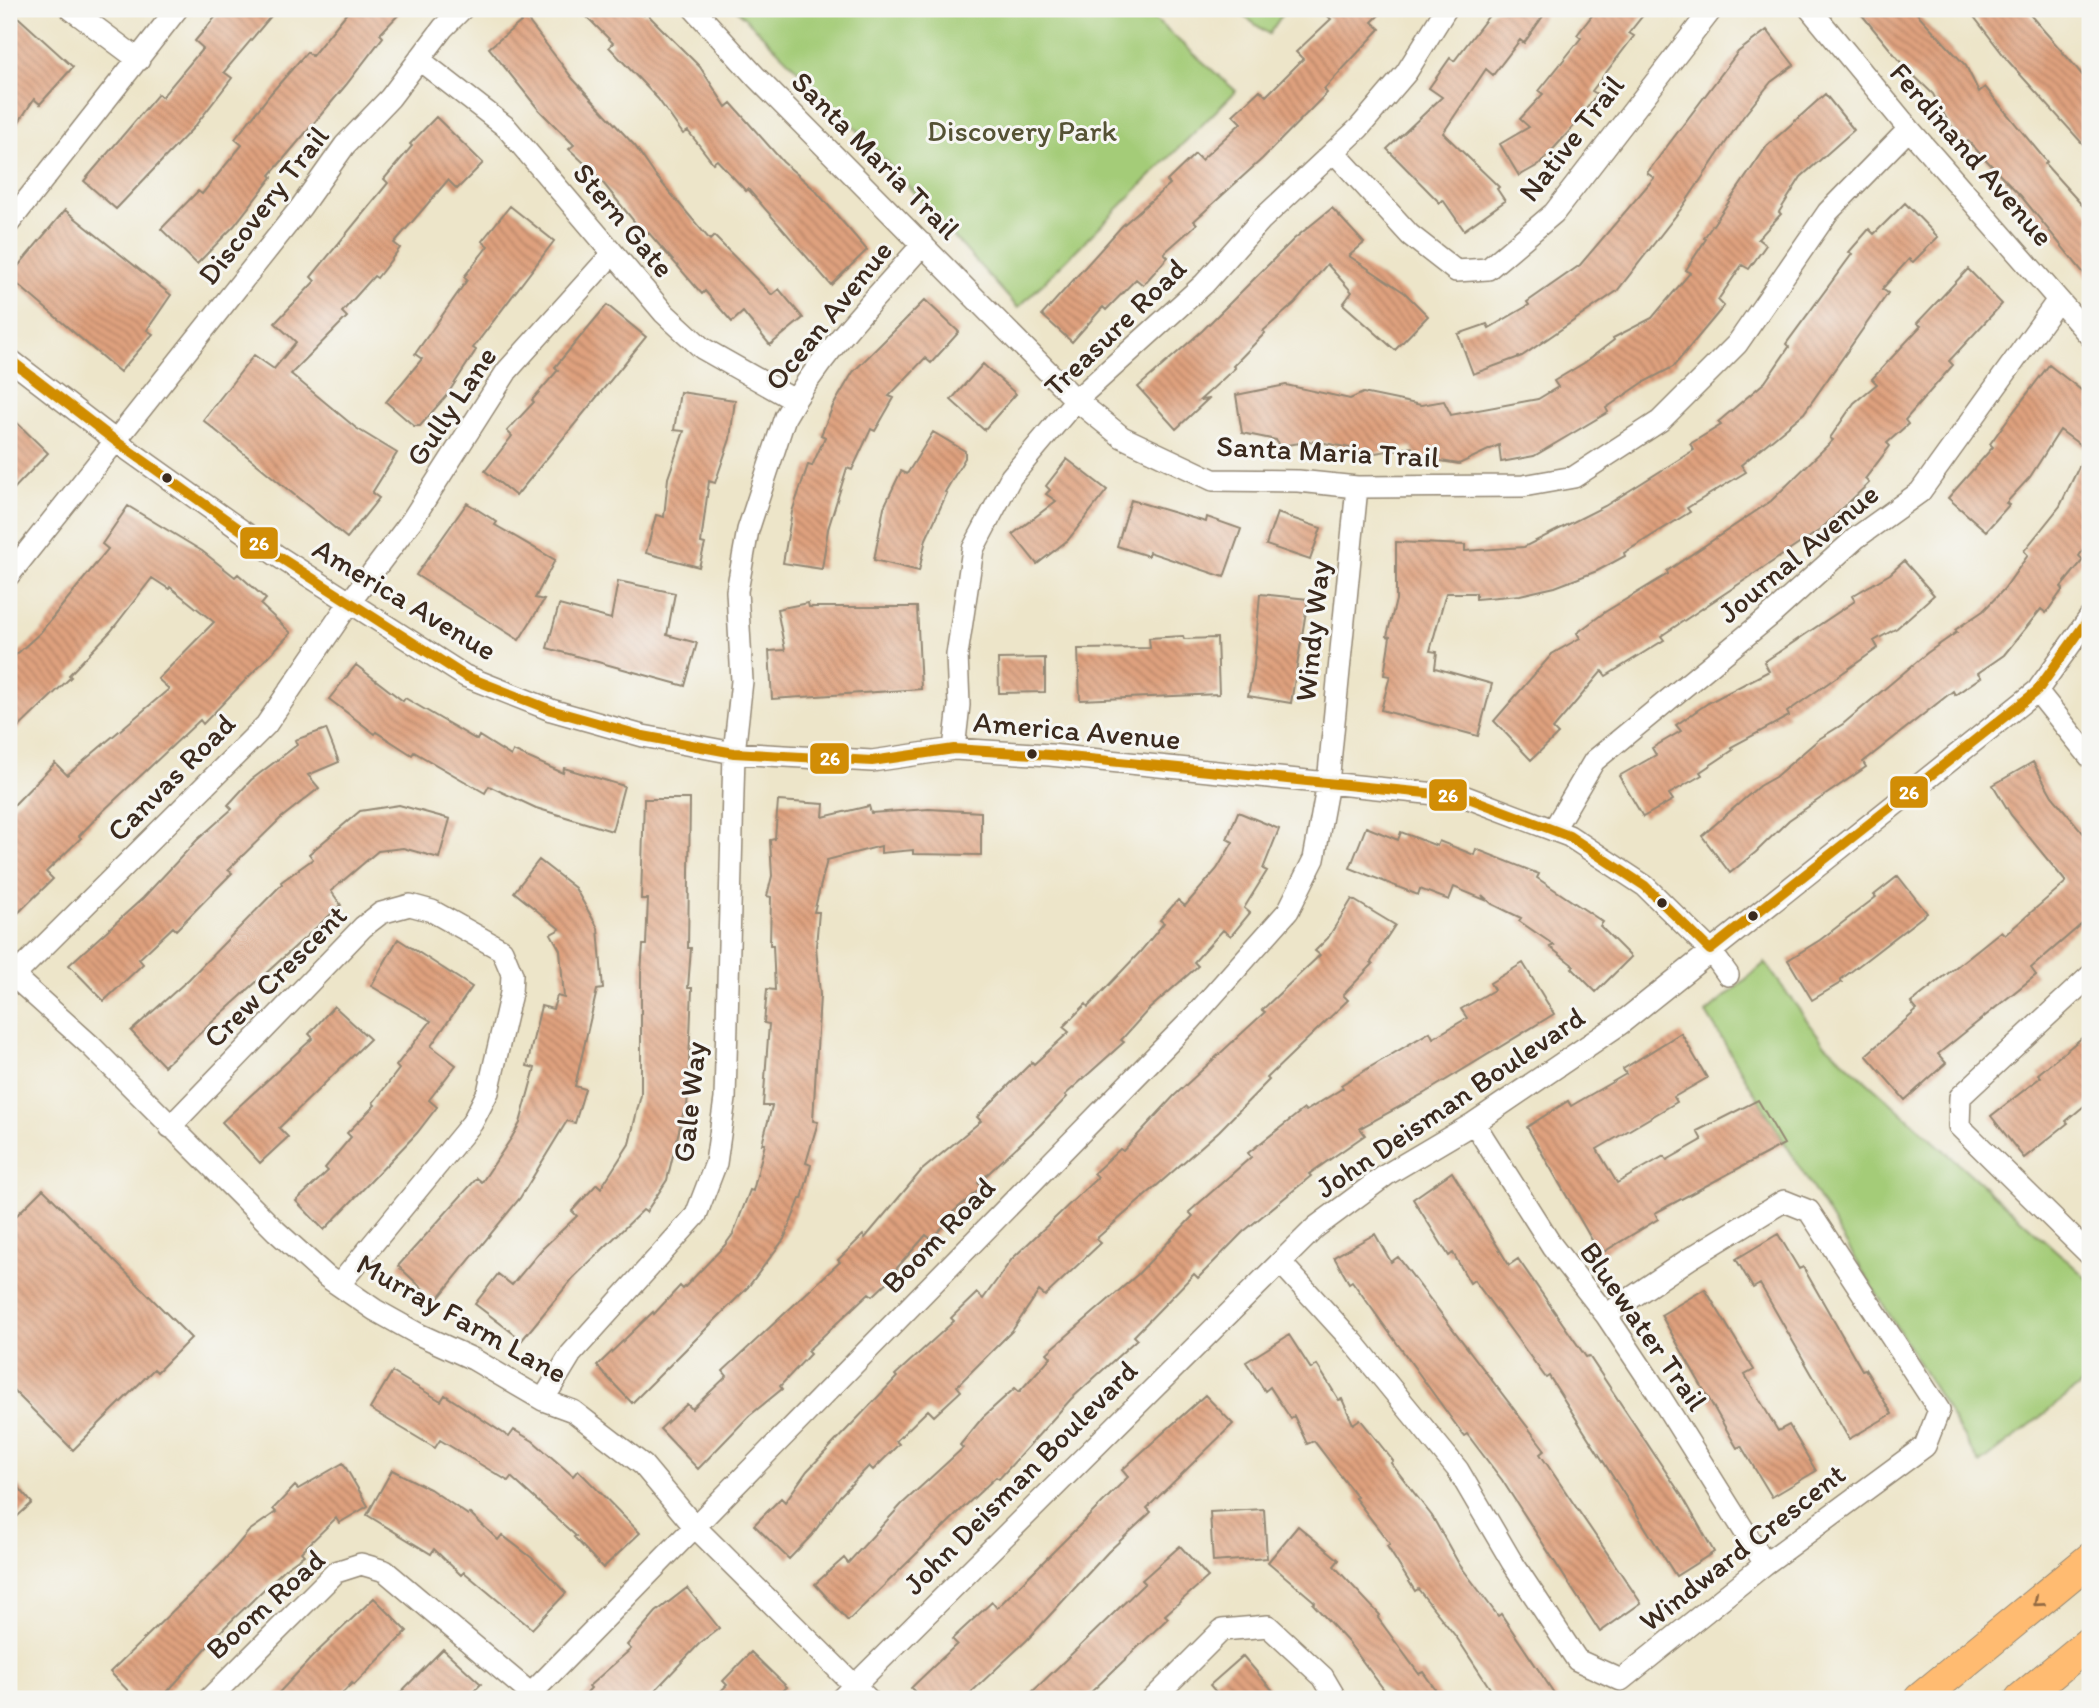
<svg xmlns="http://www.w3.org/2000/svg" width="2099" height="1708" viewBox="0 0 2099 1708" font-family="Itim,sans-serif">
<defs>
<pattern id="building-back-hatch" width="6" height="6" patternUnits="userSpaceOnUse" patternTransform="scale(1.75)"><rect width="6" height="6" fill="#dfa17e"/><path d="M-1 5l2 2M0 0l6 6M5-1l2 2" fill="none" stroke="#b68367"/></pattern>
</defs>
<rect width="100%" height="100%" fill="#f6f6f2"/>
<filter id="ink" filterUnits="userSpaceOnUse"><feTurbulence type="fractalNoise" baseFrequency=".0143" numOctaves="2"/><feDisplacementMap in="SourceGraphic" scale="14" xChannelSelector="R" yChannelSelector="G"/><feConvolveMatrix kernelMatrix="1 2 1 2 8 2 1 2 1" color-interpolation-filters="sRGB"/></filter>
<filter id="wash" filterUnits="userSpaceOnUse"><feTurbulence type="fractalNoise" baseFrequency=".00686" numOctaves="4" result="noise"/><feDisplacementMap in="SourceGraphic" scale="28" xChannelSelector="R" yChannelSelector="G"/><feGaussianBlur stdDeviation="1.57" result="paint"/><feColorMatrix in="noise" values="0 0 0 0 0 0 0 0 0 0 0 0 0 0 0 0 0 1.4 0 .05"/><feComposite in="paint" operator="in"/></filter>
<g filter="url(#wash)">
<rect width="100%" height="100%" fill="#ede5c9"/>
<path fill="#a4cc78" stroke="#707b4b" stroke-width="2" d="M736 9H1143L1236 91 1018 308 851 123Z
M1234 9H1286L1269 34Z
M1765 963 1823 1042 2090 1281V1378L1980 1464 1706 1013Z"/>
<g id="blocks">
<path fill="url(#building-back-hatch)" d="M9 9 73 67 40 104 34 99 9 137Z
M222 9H277L224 72 232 78 195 126 116 209 84 181 158 94 162 97 203 48 195 41Z
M350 9H404L380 34 383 37 346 85 270 175 272 177 234 226 197 264 161 229 198 191 202 194 242 145 235 139 272 92 307 52 312 56Z
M579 9H638L644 15 646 13 700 67 726 107 731 103 783 162 815 190 867 250 831 285 748 189 746 191 717 160 713 163 688 131 683 134 658 99 609 47 613 43Z
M1320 9H1385L1372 22 1380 29 1324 89 1327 93 1262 159 1194 221 1197 224 1164 253 1168 257 1143 285 1136 279 1106 310 1103 307 1072 342 1042 315 1122 226 1170 184 1167 181 1195 154 1201 160 1241 123 1233 115 1260 90 1266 96 1303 59 1296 52 1331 19Z
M1494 9H1548L1524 43 1520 40 1493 75 1486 69 1443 133 1499 187 1497 189 1505 201 1464 230 1443 200 1440 203 1387 149 1442 97 1429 88 1450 58 1454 61Z
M1597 9H1648L1629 33 1634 36 1592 91 1597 94 1573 127 1540 164 1519 176 1500 144 1529 127 1520 119 1543 94 1539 91 1581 38 1577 35Z
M1857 9H1913L1966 66 1979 92 1985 87 2047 162 2045 164 2090 214V281L2021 196 1968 141 1965 143 1947 120 1933 94 1903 65Z
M1968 9H2025L2074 65 2090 85V152L2009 62Z
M526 18 573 79 635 146 655 175 710 240 714 236 772 295 779 289 803 318 770 345 743 312 732 322 705 291 702 294 648 232 645 235 595 173 569 149 574 145 539 110 489 48Z
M1767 30 1794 65 1771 82 1743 117 1681 209 1617 291 1522 356 1473 374 1458 334 1487 324 1489 328 1529 305 1527 302 1580 265 1654 178 1647 173 1738 52Z
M1825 94 1854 130 1801 177 1779 212 1781 214 1758 239 1766 245 1749 269 1742 265 1718 300 1724 306 1673 367 1644 382 1606 408 1608 412 1568 436 1534 456 1501 462 1499 445 1459 464 1416 457 1412 447 1375 453 1315 441 1279 446 1276 440 1242 433 1236 395 1286 385 1350 399 1363 393 1421 405 1444 401 1451 415 1538 399 1558 387 1554 381 1584 363 1614 340 1613 338 1652 318 1690 273 1686 270 1706 239 1704 238 1767 146Z
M436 117 483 163 457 189 448 180 394 243 400 248 377 278 374 276 342 312 347 317 291 374 356 428 397 453 372 493 379 498 347 538 203 420 254 355 274 369 296 342 275 323 315 281 311 277 388 183 384 179 412 146 410 144Z
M1905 203 1938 237 1913 262 1909 259 1882 289 1888 293 1804 413 1741 465 1746 472 1687 508 1690 512 1624 553 1625 556 1597 571 1555 587 1520 595 1476 599V593H1446L1430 651 1437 652 1435 668 1492 684 1478 736 1381 710 1390 676 1384 675 1390 637 1387 636 1396 600V542L1465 545V551L1524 547 1605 506 1694 450 1690 444 1721 425 1718 422 1765 382 1789 347 1786 344 1852 254 1849 252 1869 229 1874 234Z
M510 206 554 241 473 348 476 350 447 395 420 426H414L386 402 422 359 415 354 467 280 464 277 488 246 482 241Z
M1332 208 1364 243 1349 256 1405 293 1428 316 1395 350 1343 304 1352 292 1327 264 1295 303 1263 331 1265 333 1233 366 1235 368 1200 400 1208 399 1176 429 1138 387 1202 331 1294 239Z
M65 210 171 295 147 330 153 334 120 372 9 277Z
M1968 269 2002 304 1949 361 1953 365 1905 420 1908 424 1887 443 1890 446 1865 479 1869 483 1820 530 1661 636 1664 640 1606 676 1602 671 1553 729 1558 734 1531 760 1494 721 1552 654 1580 638 1577 633 1605 612 1668 574 1667 571 1771 501 1833 440 1830 438 1854 403 1877 384 1872 379 1921 326 1917 323Z
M925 300 959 332 931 363 925 358 889 396 894 398 875 431 871 429 852 470 847 468 828 529 822 569 783 563 792 512 808 465 812 466 825 437 821 435 833 406 853 372Z
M607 305 646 337 516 496 485 471 512 436 507 431 534 402 532 400 558 370 555 367Z
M983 364 1016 394 984 430 951 400Z
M2049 365 2090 397V540L2079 556 2083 560 2061 587 2063 589 2046 613 2041 609 2004 655 1978 673 1981 677 1955 695 1953 691 1863 762 1866 767 1789 820 1756 852 1730 873 1702 836 1759 786 1775 777 1819 739 1843 724 1927 653 1957 632 1955 630 1983 611 2004 589 2028 555 2024 551 2060 506 2087 450 2060 430 2030 477 2006 503 2009 505 1986 531 1948 498 1993 447 1990 444 2005 423Z
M680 392 735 400 730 439 715 483 709 481 701 543 705 544 699 567 646 553 656 515 664 517 668 478 684 431 674 430Z
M9 415 48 453 9 494Z
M933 432 965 451V458L945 492 947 493 926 539 919 571 874 560 884 507 901 471 907 474Z
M1067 459 1107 490 1068 540 1037 564 1013 534 1056 501 1046 494 1050 490 1046 486Z
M1131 500 1206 522 1207 517 1241 529 1224 577 1149 552 1148 556 1117 546Z
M467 503 497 522 495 525 555 560 535 598 544 600 519 640 416 575Z
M128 506 202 551 235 577 238 574 266 599 261 605 291 633 203 724 200 720 102 812 79 836 81 838 46 872 53 879 18 913 9 904V810L55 763 67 775 169 689 158 679 214 622 170 587 169 589 152 578 111 631 69 675 71 677 9 737V661L40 633 108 549 102 544Z
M1277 513 1321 528 1310 560 1266 545Z
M1904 561 1934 595 1897 628 1874 641 1878 648 1787 712 1789 716 1731 747 1733 750 1700 772 1702 775 1669 794 1673 800 1643 817 1619 776 1656 755 1652 748 1681 731 1676 725 1708 703 1769 671 1764 662 1855 601 1852 596 1890 574Z
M618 581 675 593 667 635 697 643 685 686 547 648 559 605 611 619Z
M1260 594 1308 599 1291 703 1248 696 1254 666Z
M808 603 809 607H917L921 689 772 699 769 651 785 650 777 609Z
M1183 636 1184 639 1217 638 1219 694 1080 700 1078 649 1150 648 1149 638Z
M1045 658V692L999 693 998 659Z
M356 665 403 701 405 698 477 740 479 736 511 756 513 751 563 773 564 768 624 786 612 831 536 808 489 786 485 793 414 752 412 755 376 732 375 734 329 699Z
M326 729 339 762 308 775 319 788 281 818 228 870 232 873 176 930 173 927 139 959 143 964 104 1001 69 965 143 898 197 840 232 809 228 805 251 780 297 745 295 740Z
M2033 762 2052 796 2090 841V917L2031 968 2036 975 1938 1054 1946 1063 1905 1100 1866 1055 1917 1010 1911 1003 2001 931 2005 935 2066 882 2011 815 1993 785Z
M644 799H690L688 948H691L688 988H692L687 1110H684L667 1180 646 1212 643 1210 573 1278 522 1340 475 1304 498 1274 512 1285 542 1249 577 1216 572 1211 597 1184 601 1188 629 1144 641 1095V973L643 945H646L648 899H641Z
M778 801 824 804 823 817 869 806 871 813 929 809 981 812V855L913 854V850L881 853V846L827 860 814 912H819L816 946 820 995 813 1121 818 1122 806 1163 811 1165 802 1199H800L784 1239 748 1287 632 1403 597 1366 653 1312 654 1314 680 1286 683 1289 725 1245 733 1234 750 1190 753 1191 765 1144H762L772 1106H763L769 1024 764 1023 767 989 775 990 773 945H770L771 897 767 896 772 876 770 840 775 839Z
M399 805 450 819 439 858 403 848 378 851 331 891 341 905 164 1066 131 1031 189 979 282 884 281 882 313 859 309 854 360 811Z
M1238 812 1279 829 1263 869 1267 871 1244 908 1250 913 1231 936 1223 930 1194 962 1198 966 1148 1010 1121 1040 1124 1042 1065 1095 1067 1097 1037 1128 978 1183 982 1187 953 1212 955 1214 931 1239 926 1235 896 1269 898 1272 873 1296 869 1293 807 1351 810 1354 780 1386 782 1389 749 1416 698 1469 660 1429 687 1404 692 1409 727 1376 723 1371 840 1262 838 1260 863 1235 865 1238 921 1171 981 1121 977 1117 1032 1062 1034 1064 1069 1032 1063 1027 1086 1004 1088 1007 1140 952 1164 923 1160 920 1178 900 1185 906 1217 869 1233 842 1227 839Z
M1366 827 1398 840 1401 832 1437 846 1439 841 1474 855 1476 849 1539 874 1537 878 1603 922 1600 926 1631 957 1596 992 1572 968 1574 966 1550 947 1554 945 1519 921 1521 918 1492 904 1482 895 1485 900 1454 887 1449 900 1420 889 1418 895 1350 868Z
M539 860 575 888 598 928 603 989 597 990 575 1086 585 1089 575 1123 567 1121 520 1198 436 1301 398 1266 477 1178 482 1182 512 1137 520 1123 535 1068 527 1066 541 1006 553 1009 557 996 564 998 560 950 551 934 560 929 514 892Z
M1898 876 1927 913 1840 980 1842 982 1812 1000 1788 960 1820 940 1876 897 1874 895Z
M1352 899 1395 925 1371 962 1373 964 1343 995 1348 1000 1267 1078 1269 1080 1219 1131 1096 1239 1101 1243 1045 1296 1039 1291 1012 1331 957 1386 961 1391 934 1416 928 1410 896 1441 899 1444 873 1470 869 1466 840 1496 812 1535 789 1559 754 1525 781 1498 785 1502 807 1471 897 1377 895 1375 954 1321 951 1318 977 1293 983 1299 1012 1259 1098 1177 1094 1173 1120 1149 1123 1151 1174 1096 1265 1012 1262 1010 1320 955 1315 951 1328 938Z
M398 939 472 987 431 1046 456 1065 429 1100 437 1107 417 1133 324 1230 296 1201 328 1171 325 1168 351 1137 347 1133 375 1105 373 1103 399 1069 396 1066 431 1021 371 986Z
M1523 963 1554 1014 1423 1094 1360 1128 1365 1135 1309 1174 1311 1176 1243 1232 1198 1278 1194 1274 1134 1336 1137 1339 1071 1399 999 1479 996 1477 963 1508 848 1621 815 1584 844 1558 848 1563 902 1504 963 1448 960 1445 983 1417 1015 1388 1019 1392 1051 1357 1047 1353 1137 1275 1193 1216 1189 1212 1251 1157 1248 1153 1304 1109 1306 1111 1343 1088 1341 1085 1372 1066 1430 1032 1433 1038 1467 1018 1461 1009 1494 990 1490 983Z
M334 1006 370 1039 279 1128 288 1137 260 1163 222 1122 313 1038 309 1034Z
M2090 1031V1101L2066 1121 2068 1123 2024 1158 1991 1116 2041 1077 2038 1074Z
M1681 1033 1707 1078 1674 1097 1677 1102 1597 1149 1617 1183 1664 1156 1667 1160 1702 1140 1697 1131 1758 1100 1784 1144 1655 1213 1658 1219 1600 1254 1527 1127 1568 1101 1571 1106 1626 1074 1623 1069Z
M1452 1172 1509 1265 1518 1259 1586 1357 1589 1356 1684 1499 1714 1552 1676 1576 1549 1376 1546 1378 1474 1280 1470 1283 1453 1253 1449 1256 1413 1199Z
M43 1189 191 1338 157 1372 154 1369 73 1450 9 1386V1223Z
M1375 1234 1391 1262 1398 1257 1545 1450 1540 1454 1641 1603 1600 1632 1502 1480 1467 1434 1464 1436 1352 1281 1349 1283 1334 1257Z
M1778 1234 1799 1269 1803 1267 1862 1370 1865 1369 1892 1414 1849 1439 1760 1284 1753 1288 1736 1259Z
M1705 1289 1754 1370 1745 1375 1778 1431 1789 1425 1816 1471 1772 1497 1741 1446 1737 1448 1661 1315Z
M1289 1335 1311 1369 1317 1365 1339 1400 1342 1399 1353 1424 1360 1419 1393 1461 1391 1463 1432 1516 1459 1564 1498 1616 1501 1614 1558 1699H1497L1457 1638 1418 1589 1415 1591 1387 1546 1390 1544 1355 1498 1357 1497 1314 1441 1307 1444 1294 1416 1291 1419 1270 1387 1265 1391 1246 1362Z
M392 1372 441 1401 445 1395 509 1437 514 1430 533 1441 573 1476 578 1470 640 1533 603 1568 574 1537 576 1536 511 1477 508 1481 440 1440 435 1448 370 1409Z
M1205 1395 1233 1424 1147 1508 1151 1512 1108 1552 1027 1640 964 1699H922L911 1688 957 1644 952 1639 992 1602 997 1608 1128 1477 1122 1470Z
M343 1463 368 1506 339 1523 336 1518 301 1552 304 1555 287 1567 224 1628 161 1699H136L110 1672 222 1563 249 1531 276 1512 273 1509 295 1486 298 1489Z
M392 1470 430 1489 468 1515 470 1513 498 1540 502 1535 532 1558 566 1593 532 1629 464 1572 461 1575 434 1549 431 1554 367 1515Z
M9 1476 32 1503 9 1524Z
M1264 1509 1267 1558 1213 1562 1210 1512Z
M1298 1526 1339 1560 1334 1566 1380 1615 1378 1618 1419 1674 1423 1672 1442 1699H1391L1348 1642 1313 1604 1315 1602 1268 1562Z
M1180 1546 1208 1577 1165 1615 1168 1618 1084 1699H1025L1145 1583 1142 1580Z
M687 1588 719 1628 699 1644 647 1699H581L591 1688 589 1686 631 1649 627 1645 656 1612Z
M374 1598 407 1631 354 1685 352 1683 337 1699H273L315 1654Z
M443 1649 481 1684 466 1699H394Z
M751 1652 787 1687 775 1699H713L727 1685 723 1681Z
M1243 1656 1280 1699H1222L1210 1685Z"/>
</g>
</g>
<g filter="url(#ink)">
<use href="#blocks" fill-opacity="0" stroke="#948874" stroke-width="2"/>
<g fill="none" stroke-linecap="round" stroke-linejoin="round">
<defs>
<path id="minor" d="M71 9 139 60
M694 9 756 77 1076 400 1122 437 1213 480 1298 481 1357 487 1523 486 1574 477 1660 421 1737 344 1828 212 1909 129
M1810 9 1909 129 2090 336
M421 61 506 127 664 313 702 348 794 400
M1335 153 1410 235 1456 271 1488 269 1554 213 1712 9
M9 223 177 9
M9 359 117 442 276 555 465 676 551 710 643 736 734 753 872 761 954 749 1050 755 1466 797 1569 836 1645 886 1710 950 1728 975
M9 575 301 207 345 145 390 98 443 28 462 9
M2037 691 2090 757
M954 749 959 705 957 655 973 549 1011 477 1076 400 1204 284 1261 220 1359 128 1406 73 1446 9
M1554 829 1594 761 1770 616 1856 538 1920 492 2058 300
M9 972 90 1045 276 1231 327 1277 375 1310 418 1334 473 1359 543 1400 573 1411 643 1465 694 1526 868 1699
M2090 976 1960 1097 1959 1126 2090 1255
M13 977 266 725 350 602 412 520 507 371 613 253
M1474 1123 1552 1246 1606 1315 1656 1390 1765 1564
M170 1127 363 927 381 913 410 905 432 911 502 950 512 974 511 993 488 1092 472 1123 339 1285
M1281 1263 1354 1343 1458 1470 1512 1562 1577 1660 1621 1680 1765 1564 1925 1446 1939 1410 1809 1211 1784 1201 1689 1259 1606 1315
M543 1400 571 1354 696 1215 716 1163 725 1099 734 753 742 681 737 591 748 530 785 417C821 353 875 299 923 244
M209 1699 336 1572 361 1564 385 1571 531 1694
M526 1699 1190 1021 1288 911 1314 859 1328 783 1357 487
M841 1699 1316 1227 1386 1175 1474 1123 1620 1024 2037 691 2090 617
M1153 1699 1222 1630 1268 1626 1323 1677 1336 1699"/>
<path id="highway" d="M1920 1699 2090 1559
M2021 1699 2090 1642"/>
</defs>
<use href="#minor" stroke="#948874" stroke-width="24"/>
<use href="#highway" stroke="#948874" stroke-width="34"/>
<use href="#minor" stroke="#fff" stroke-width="21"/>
<use href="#highway" stroke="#ffbb71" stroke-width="32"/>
<defs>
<path id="bus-1" d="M9 359 117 442 276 555 465 676 551 710 643 736 734 753 872 761 954 749 1050 755 1466 797 1569 836 1645 886 1710 950
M1710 950 2037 691 2090 617"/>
</defs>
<use href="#bus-1" stroke="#f6f6f2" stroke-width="16"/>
<use href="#bus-1" stroke="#d18d06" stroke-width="10"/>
</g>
<defs><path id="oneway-chevron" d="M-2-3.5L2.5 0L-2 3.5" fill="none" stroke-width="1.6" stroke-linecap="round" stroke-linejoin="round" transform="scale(1.75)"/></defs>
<use stroke="#936b43" href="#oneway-chevron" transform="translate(2038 1602) rotate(140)"/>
</g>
<g fill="#3b2a1e" stroke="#f6f6f2" stroke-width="2.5">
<circle cx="167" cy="478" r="6"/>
<circle cx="1032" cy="754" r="6"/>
<circle cx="1662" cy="903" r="6"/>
<circle cx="1753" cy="916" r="6"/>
</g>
<g text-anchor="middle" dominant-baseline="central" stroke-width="6" stroke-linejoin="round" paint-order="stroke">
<g font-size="30" fill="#555234" stroke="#f6f6f2">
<text x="1022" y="130">Discovery Park</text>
</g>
<g font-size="30" fill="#3b2a1e" stroke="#f6f6f2">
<text transform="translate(1571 138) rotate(-52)">Native Trail</text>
<text transform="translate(1972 154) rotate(49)">Ferdinand Avenue</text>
<text transform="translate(876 155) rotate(45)">Santa Maria Trail</text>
<text transform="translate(263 205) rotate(-52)">Discovery Trail</text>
<text transform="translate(624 220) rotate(50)">Stern Gate</text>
<text transform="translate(828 315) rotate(-51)">Ocean Avenue</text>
<text transform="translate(1115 327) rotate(-44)">Treasure Road</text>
<text transform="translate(451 406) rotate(-56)">Gully Lane</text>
<text transform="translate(1328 451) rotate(3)">Santa Maria Trail</text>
<text transform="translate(1798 553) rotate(-40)">Journal Avenue</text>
<text transform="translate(405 599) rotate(31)">America Avenue</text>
<text transform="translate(1312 631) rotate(-84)">Windy Way</text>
<text transform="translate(1077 730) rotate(5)">America Avenue</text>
<text transform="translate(171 777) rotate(-45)">Canvas Road</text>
<text transform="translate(275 976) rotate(-45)">Crew Crescent</text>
<text transform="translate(689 1102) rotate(-84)">Gale Way</text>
<text transform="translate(1450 1102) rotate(-34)">John Deisman Boulevard</text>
<text transform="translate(938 1235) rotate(-46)">Boom Road</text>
<text transform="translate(462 1318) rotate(29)">Murray Farm Lane</text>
<text transform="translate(1644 1326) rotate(55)">Bluewater Trail</text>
<text transform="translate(1020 1477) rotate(-45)">John Deisman Boulevard</text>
<text transform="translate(1742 1547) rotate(-38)">Windward Crescent</text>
<text transform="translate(265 1604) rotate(-42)">Boom Road</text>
</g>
</g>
<g stroke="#f6f6f2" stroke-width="2.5">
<rect x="239" y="526" width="40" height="34" rx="7" fill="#d18d06"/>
<rect x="809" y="742" width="41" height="33" rx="7" fill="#d18d06"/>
<rect x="1889" y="775" width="40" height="34" rx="7" fill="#d18d06"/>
<rect x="1428" y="778" width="40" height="34" rx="7" fill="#d18d06"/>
</g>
<g font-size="19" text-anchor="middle" font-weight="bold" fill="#fff">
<text x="259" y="550">26</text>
<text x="830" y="765">26</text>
<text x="1909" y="799">26</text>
<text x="1448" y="802">26</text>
</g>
<rect width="2099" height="1708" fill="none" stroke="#f6f6f2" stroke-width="35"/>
</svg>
